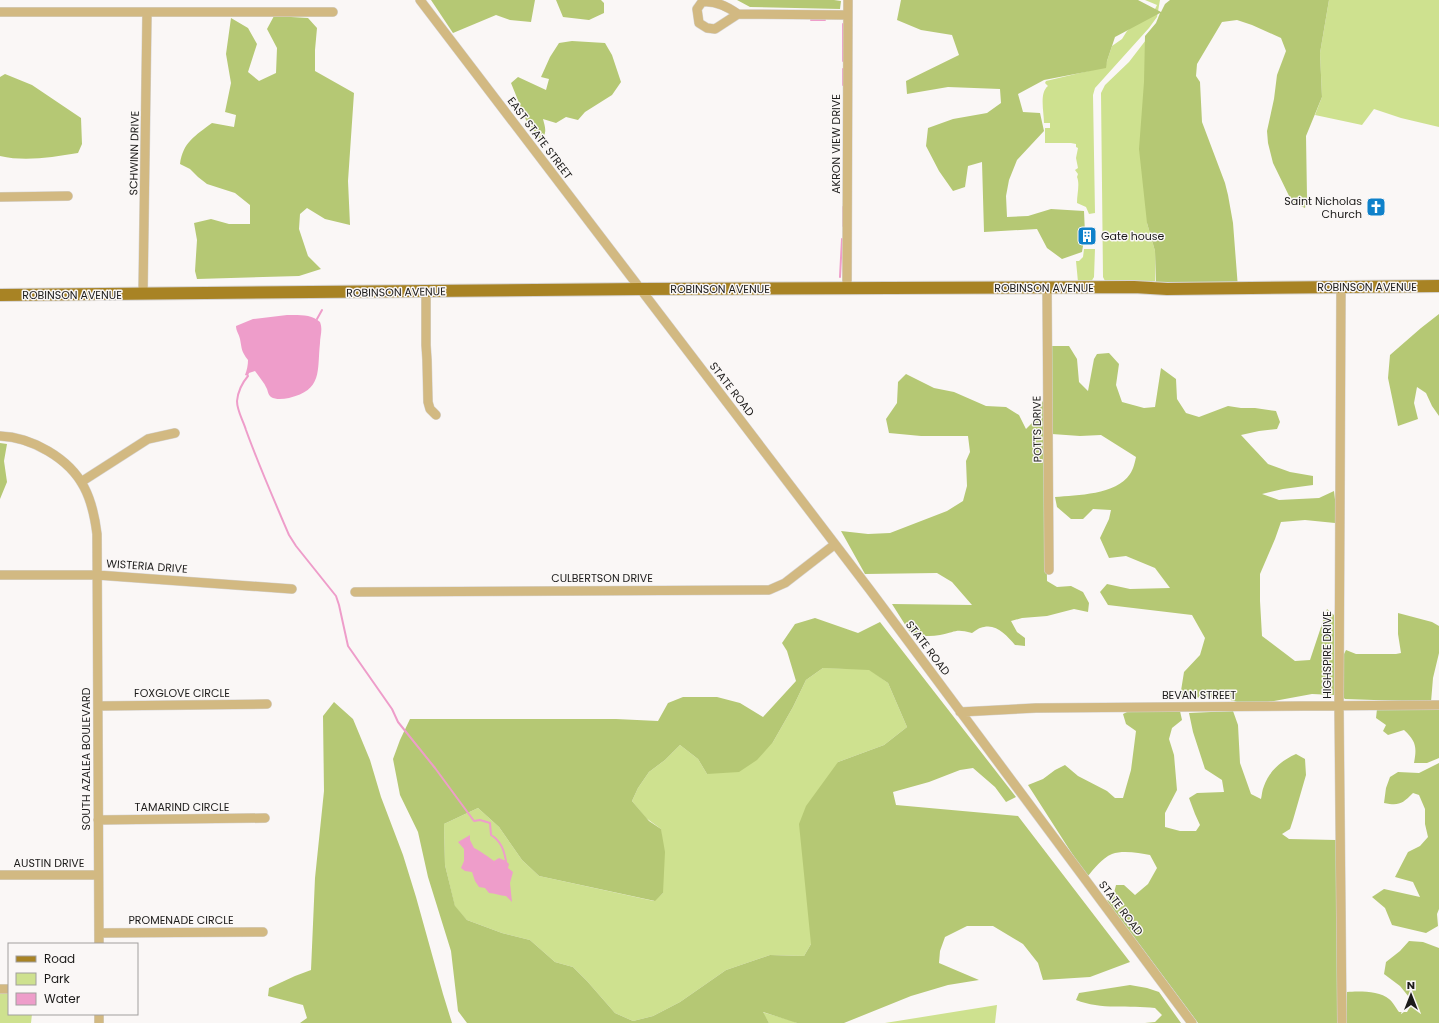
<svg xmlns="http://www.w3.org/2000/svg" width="1439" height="1023" viewBox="0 0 1439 1023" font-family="Poppins,sans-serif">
<rect width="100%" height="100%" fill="#faf7f6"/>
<path fill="#cee18f" d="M1145 0H1160L1157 17 1149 28 1095 88 1093 95 1095 213 1089 214 1086 207 1077 203C1077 194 1080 184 1077 177L1078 174 1075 170 1078 168 1076 158 1078 148 1076 147V144L1071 143H1045V128H1050V123H1044C1044 112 1039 93 1048 86L1045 83 1046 81 1105 67 1112 46 1122 39 1127 31 1134 24 1154 11 1157 5Z
M1329 0H1439V127L1401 118 1374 109 1362 125 1315 115 1322 97 1320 53Z
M1149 36 1147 223 1155 251V281H1105L1103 277 1101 93 1105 85 1129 62Z
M1084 249H1095L1094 277 1091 282H1078L1076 261H1079L1083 257Z
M823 668 869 669 888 683 907 727 884 745 838 762 811 944 804 956 770 955 726 970 680 1002 653 1016 633 1021 615 1013 587 981 573 967 555 962 530 940 502 933 467 920 455 907 445 865 444 824 478 808 499 827 522 860 539 876 654 901 663 893 661 829 646 818 632 801 638 788 649 772 665 760 680 745 698 759 707 774 773 742 793 707 806 680Z
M0 994H9V1014H32L31 1023H0Z
M997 1005 995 1023H885Z
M762 1012 793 1021 797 1023H769Z"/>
<path fill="#b5c874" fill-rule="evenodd" d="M431 0H535L531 22 510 20 496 15 453 33Z
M556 0H601L604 3V13L589 20 563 17Z
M737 0H834L841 1 840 9 750 7Z
M901 0H1138L1161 12 1165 4 1170 0H1329L1320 53 1322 97 1306 136 1307 197 1305 208 1292 202 1273 163 1268 143 1267 131 1274 99 1277 75 1286 51 1281 38 1252 25 1237 20 1222 22 1197 64 1196 76 1200 82 1202 122 1225 183 1228 195 1233 223 1238 288H1156L1155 251 1147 223 1139 149 1144 82 1145 36 1156 23 1160 13 1115 37 1107 61 1106 68 1044 80 1018 94 1023 112 1040 113 1044 131 1017 160 1009 180 1006 196 1007 217 1028 216 1051 209 1084 211 1085 234 1082 252 1062 259 1047 248 1037 229 984 232 982 162 968 166 965 187 953 191 939 171 926 146 928 128 953 119 987 113 1001 103 1000 89 948 87 907 94 906 81 959 55 952 35 921 30 897 20Z
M274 16 308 18 317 28 315 50V71L354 93 348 181 350 225 325 219 307 208 300 214 299 229 308 256 321 269 299 276 197 279 195 271 197 240 194 223 211 219 229 224H250V205L235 193 207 184 198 177 190 169 180 164C183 142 195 136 212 123L234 127 236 115 225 112 231 83 226 54 231 18 248 28 257 44 248 72 259 81 276 73 277 48 267 29Z
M572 41 605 43 612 55 621 82 612 95 585 112 578 120 566 117 556 123 543 119C545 127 548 134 540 139L526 120 511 83 518 77 546 90 549 79 541 77 550 57 559 43Z
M5 74 32 85 81 118 82 144 78 153C52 157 26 162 0 156V77Z
M1439 314V416L1432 406 1426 393 1417 387 1414 403 1418 419 1398 426 1388 378 1390 355 1421 328Z
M1052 346H1069L1077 359 1079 382 1088 391 1094 359 1097 354 1109 353 1119 364 1116 385 1122 402 1144 408 1155 407 1161 368 1176 379 1177 399 1186 413 1199 417 1228 406 1241 408H1255L1276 411 1280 422 1277 429 1259 431 1241 435 1268 464 1290 472 1313 476V485L1283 489 1262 494 1279 500 1319 498 1334 491 1336 508 1335 523 1305 520 1281 522 1275 539 1260 574V601L1262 636 1295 661 1310 660 1327 609 1334 615V695L1312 694 1268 702H1237L1224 698 1180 697 1184 672 1200 655 1205 638 1192 615 1108 605 1100 592 1107 584 1130 589 1170 588 1155 568 1126 556 1109 558 1100 538 1109 519 1111 510 1093 509 1083 519H1071L1057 507 1055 497C1077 495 1116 495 1130 474 1133 470 1135 462 1136 457L1101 435 1080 436 1052 434Z
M906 374 934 388 954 392 986 406 1006 407 1019 415 1026 429 1034 421 1045 396 1047 581 1057 587 1071 586 1083 592 1089 603 1088 612 1074 609 1047 616 1022 618 1011 621 1017 632 1025 638V646L1015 645C1007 636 997 624 984 627 980 627 975 631 972 633 955 628 956 632 940 635 930 637 921 636 911 634L892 604 972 605 952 582 937 573 865 574 841 531 868 534 890 533 947 511 963 501 967 486 966 461 970 452 968 436H921L889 433 886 419 897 403 898 382Z
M0 443 7 444 4 461 7 482 0 499Z
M1398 613 1432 622 1439 626V653L1433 678 1431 702 1345 699 1342 696 1343 656 1346 650 1356 654H1396L1401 653 1398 634Z
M815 618 858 633 880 622 1016 797 1006 802 995 787 973 768 960 770 929 782 893 792 896 805 1018 816 1130 962 1090 977 1043 980 1038 963 1023 944 993 926H967L945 937 940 951 939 963 979 980 948 985 911 996 844 1023H797L763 1012 769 1023H467L458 1011 451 951 428 877 418 832 400 795 393 759 400 740 410 719H616L658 721 668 703 683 697H717L740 703 763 717 796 681 787 651 782 643 795 624ZM823 668 869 670 888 683 907 727 884 745 838 762 806 806 799 824 811 944 804 956 770 955 726 970 680 1002 653 1016 633 1021 615 1013 587 981 573 967 555 962 530 940 502 933 467 920 455 906 445 865 444 824 478 808 499 827 522 860 539 876 655 901 663 893 665 852 661 829 649 821 632 801 638 788 649 772 665 760 680 745 698 759 707 774 739 772 757 760 773 742 793 707 806 680Z
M334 702 353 719 370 760 381 797 403 855 416 897 443 994 452 1023H300L307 1018 303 1005 268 996 269 988 295 976 311 970 315 878 324 791 323 716Z
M1439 708V758L1427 763H1414C1417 747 1416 741 1404 730L1388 735 1383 731 1386 725 1376 718 1377 709Z
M1129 711H1180L1182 720 1172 728 1169 739 1174 755 1177 790 1165 813V827L1180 831H1196L1200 825 1195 814 1189 798 1197 793 1224 792 1222 780 1205 769 1193 732 1189 713 1233 711 1238 725 1240 763 1251 794 1261 799C1262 795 1262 790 1264 786 1269 771 1282 760 1296 754L1305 759 1306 775 1293 820 1290 829 1282 834 1289 839 1336 840 1338 1023H1198L1107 901 1114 893 1116 885H1124L1135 895 1148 884 1157 868 1150 855C1139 853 1123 850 1112 854 1102 858 1094 869 1087 877L1028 785 1043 779 1055 770 1065 765 1078 776 1107 791 1115 798H1123L1131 770 1136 731 1126 724 1123 714Z
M1439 763V909L1437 914 1438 926 1426 933 1392 925 1385 908 1372 897 1384 889 1420 897 1413 882 1395 877 1408 852 1420 846 1428 837 1425 824V809L1419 795 1413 793C1402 804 1399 806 1384 803L1386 788 1390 777 1398 772 1419 773Z
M1409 941 1423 942 1439 948V1023H1346L1347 992C1359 991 1380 991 1389 999 1393 1002 1396 1008 1399 1012H1407L1413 1002 1400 986 1384 974 1386 962 1400 951Z
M1130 985 1147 988 1159 992 1181 1023H1145L1155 1022 1162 1015 1155 1008C1129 1005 1101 1010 1076 1000L1079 993Z"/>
<path fill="#ee9dca" d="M287 315C298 315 312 314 320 322 323 330 320 336 320 343 317 371 323 390 289 398 283 399 276 400 271 397 268 394 268 392 267 389 264 382 259 377 255 371L249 373 248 376 245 375C247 370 248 365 248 360 241 351 242 349 240 339 239 334 236 331 236 326L253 319Z
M470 835V840L474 848C479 850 490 858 494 861L499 858 506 861 509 864 508 868 513 872 510 883 512 902 506 896C500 896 495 893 489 893L485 888 479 887 475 881 472 872 465 871 461 868 464 861V849L458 842Z"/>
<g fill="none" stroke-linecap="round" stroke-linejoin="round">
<path stroke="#ee9dca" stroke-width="2" d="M811 20H825
M843 61V24
M843 69V85
M843 226V207
M840 277 842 239
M317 319 322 310
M248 376C242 383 238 391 237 401 237 411 243 420 246 430 259 466 274 500 289 535L296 546 336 596 339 605 348 646 392 709 398 722 435 768 474 821 480 820 490 823 491 835C501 841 504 850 506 861"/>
<defs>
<path id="minor" d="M420 0 870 590 1192 1023
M0 12H333
M738 14C728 7 715 0 702 2L697 9 699 23 707 28 715 29 738 14 848 15
M0 197 68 196
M1341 287 1339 706 1342 1023
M1047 288 1049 570
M847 289 848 0
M426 291V345L427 360 428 402 430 409 436 415
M143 294 147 13
M0 436C31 437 69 458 84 487 92 502 95 518 97 534L99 944
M81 482 148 439 175 433
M0 575H97L292 589
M355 592 769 590 785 583 834 545
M98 706 267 704
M960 712 1036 708 1439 705
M98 820 265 818
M0 875H98
M99 933 263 932
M0 989H9
M99 1023V1014"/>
<path id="major" d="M0 295 641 289 1134 287 1167 289 1439 286"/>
</defs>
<use href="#minor" stroke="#d6d4d3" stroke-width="10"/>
<use href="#major" stroke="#d6d4d3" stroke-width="14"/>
<use href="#minor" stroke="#d2b982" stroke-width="9"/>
<use href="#major" stroke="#a88324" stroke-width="12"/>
</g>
<defs>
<symbol id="church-square" viewBox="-11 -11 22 22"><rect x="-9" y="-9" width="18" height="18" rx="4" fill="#0f81ca" stroke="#faf7f6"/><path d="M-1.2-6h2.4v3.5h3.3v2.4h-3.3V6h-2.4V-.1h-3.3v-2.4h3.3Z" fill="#fff"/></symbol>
<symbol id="building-square" viewBox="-11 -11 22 22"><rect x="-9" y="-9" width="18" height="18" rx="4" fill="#0f81ca" stroke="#faf7f6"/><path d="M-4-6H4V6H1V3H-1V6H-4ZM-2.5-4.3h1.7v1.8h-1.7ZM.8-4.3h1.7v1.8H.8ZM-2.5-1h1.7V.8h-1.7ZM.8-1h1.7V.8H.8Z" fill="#fff"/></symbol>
</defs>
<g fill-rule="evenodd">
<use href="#church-square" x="1365" y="196" width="22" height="22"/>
<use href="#building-square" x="1076" y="225" width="22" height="22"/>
</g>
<g text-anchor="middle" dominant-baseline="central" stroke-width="3" stroke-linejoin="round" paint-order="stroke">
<g font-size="11" fill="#1c1b1a" stroke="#faf7f6">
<text transform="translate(540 138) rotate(53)">EAST STATE STREET</text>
<text transform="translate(836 144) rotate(-90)">AKRON VIEW DRIVE</text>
<text transform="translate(134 153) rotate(-89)">SCHWINN DRIVE</text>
<text x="1367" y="287">ROBINSON AVENUE</text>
<text x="1044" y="288">ROBINSON AVENUE</text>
<text x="720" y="289">ROBINSON AVENUE</text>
<text transform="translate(396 292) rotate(-1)">ROBINSON AVENUE</text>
<text x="72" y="295">ROBINSON AVENUE</text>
<text transform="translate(732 389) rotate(52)">STATE ROAD</text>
<text transform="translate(1037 429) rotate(-91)">POTTS DRIVE</text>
<text transform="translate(147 566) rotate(4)">WISTERIA DRIVE</text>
<text x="602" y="578">CULBERTSON DRIVE</text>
<text transform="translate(928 648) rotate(53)">STATE ROAD</text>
<text transform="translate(1327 655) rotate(-90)">HIGHSPIRE DRIVE</text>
<text x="182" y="693">FOXGLOVE CIRCLE</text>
<text x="1199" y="695">BEVAN STREET</text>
<text transform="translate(86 759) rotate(-90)">SOUTH AZALEA BOULEVARD</text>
<text x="182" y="807">TAMARIND CIRCLE</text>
<text x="49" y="863">AUSTIN DRIVE</text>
<text transform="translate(1121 908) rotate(53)">STATE ROAD</text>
<text x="181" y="920">PROMENADE CIRCLE</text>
</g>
<g font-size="11" fill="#1c1b1a" stroke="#faf7f6" text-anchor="end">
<text x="1362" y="201">Saint Nicholas<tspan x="1362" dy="13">Church</tspan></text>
<text x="1101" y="236" text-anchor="start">Gate house</text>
</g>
</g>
<rect x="8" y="943" width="130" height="72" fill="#faf7f6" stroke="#a19f9e"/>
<rect x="16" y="956" width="20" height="6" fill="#a88324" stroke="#a19f9e"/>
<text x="44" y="963" font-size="12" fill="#1c1b1a">Road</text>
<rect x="16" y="973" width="20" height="12" fill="#cee18f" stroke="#a19f9e"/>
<text x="44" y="983" font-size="12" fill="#1c1b1a">Park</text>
<rect x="16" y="993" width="20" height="12" fill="#ee9dca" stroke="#a19f9e"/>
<text x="44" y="1003" font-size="12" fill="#1c1b1a">Water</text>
<g transform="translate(1411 995)" stroke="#faf7f6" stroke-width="3" paint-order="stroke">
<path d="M0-3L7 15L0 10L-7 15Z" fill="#1c1b1a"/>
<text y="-6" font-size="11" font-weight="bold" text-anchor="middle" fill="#1c1b1a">N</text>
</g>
</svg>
